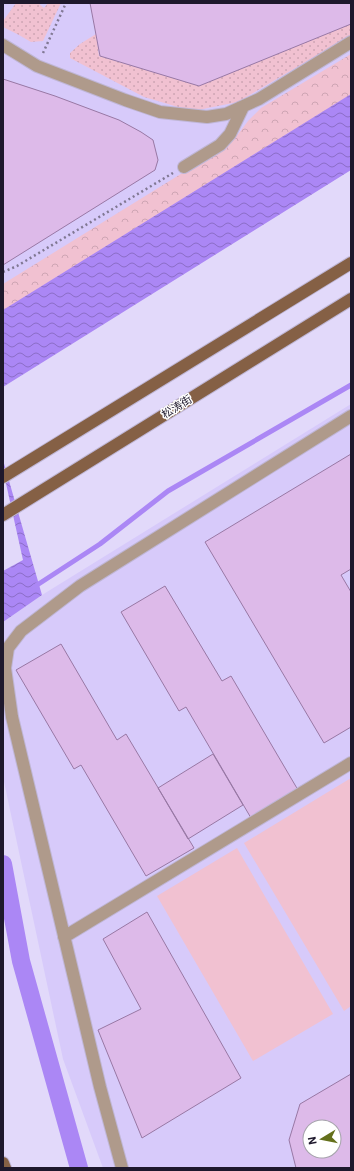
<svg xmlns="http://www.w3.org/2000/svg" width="354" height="1171" viewBox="0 0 354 1171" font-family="Roboto,'Noto Sans SC',sans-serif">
<defs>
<pattern id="grass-dots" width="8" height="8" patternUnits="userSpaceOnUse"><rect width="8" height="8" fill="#f1c1d1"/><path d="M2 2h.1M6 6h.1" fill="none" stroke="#cea5b4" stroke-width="1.8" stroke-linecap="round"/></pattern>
<pattern id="forest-crowns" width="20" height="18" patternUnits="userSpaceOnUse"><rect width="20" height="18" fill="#f1c1d1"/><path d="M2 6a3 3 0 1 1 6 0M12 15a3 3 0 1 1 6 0" fill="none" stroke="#cea5b4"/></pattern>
<pattern id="water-waves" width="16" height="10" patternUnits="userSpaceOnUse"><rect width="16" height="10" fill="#ab87f5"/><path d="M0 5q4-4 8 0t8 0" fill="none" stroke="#8b6dc7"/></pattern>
</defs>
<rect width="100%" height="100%" fill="#e2d9fa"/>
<path fill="#d7cafa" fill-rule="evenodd" d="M3 3H351V72L3 288Z
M351 404V1168H103L63 1059 3 777V621L42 595ZM310 1127H334V1151H310Z"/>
<path fill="url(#grass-dots)" d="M16 3H38L44 8 48 3H61L43 41 31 42 19 35 3 27V21Z
M351 24V35L238 102 198 110 185 109 144 97 70 58V53L80 44 96 34 99 56 199 86Z"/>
<path fill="url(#forest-crowns)" d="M351 54V99L3 311V284L226 146 239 133 248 121 261 108Z"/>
<path fill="#f1c1d1" d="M351 778V1006L344 1011 244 843Z
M237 848 333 1014 253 1061 157 896Z"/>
<path fill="url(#water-waves)" d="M351 94V170L3 387V310Z
M3 460 42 595 3 622Z"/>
<path fill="#e2d9fa" d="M3 470 23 560 3 571Z"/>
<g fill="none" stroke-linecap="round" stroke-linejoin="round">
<path stroke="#ab87f5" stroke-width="5" d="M34 587 100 544 168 491 351 385"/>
<path stroke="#ab87f5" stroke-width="18" d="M3 864 21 961 79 1168"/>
</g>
<path fill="#ddbae9" stroke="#9878a4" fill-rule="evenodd" d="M90 3H351V24L199 86 100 56Z
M3 79 55 96 119 120 141 132 153 140 158 160 155 170 3 265Z
M351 454V569L341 575 351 592V727L324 743 205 542Z
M165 586 222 681 231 676 298 790 251 818 186 707 179 711 121 612Z
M61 644 117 740 126 734 194 848 146 876 81 765 74 769 16 670Z
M213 754 243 805 188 839 158 788Z
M147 912 241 1078 142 1138 98 1030 141 1009 103 939Z
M351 1074V1168H296L289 1140 300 1104ZM310 1127H334V1151H310Z"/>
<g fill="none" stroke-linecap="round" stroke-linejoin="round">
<defs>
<path id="minor" d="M3 45 37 66 125 100 160 112 207 117 226 114 259 99 351 42
M184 167 220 145 230 134 243 107
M64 937 351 763
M122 1168 100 1087 12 717 5 668 8 648 21 631 80 586 351 416"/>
<path id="major" d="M3 477 351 263
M3 515 351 299
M3 1163 5 1168"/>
</defs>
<use href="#minor" stroke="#bfb6d5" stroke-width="14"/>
<use href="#major" stroke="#bfb6d5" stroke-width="14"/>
<path stroke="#807893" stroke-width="2.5" stroke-dasharray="2 3" stroke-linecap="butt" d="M43 53 66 3
M3 272 17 266 173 173"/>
<use href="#minor" stroke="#af9a8b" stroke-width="12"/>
<use href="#major" stroke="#856045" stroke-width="12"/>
</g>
<g text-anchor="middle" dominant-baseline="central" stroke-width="3" stroke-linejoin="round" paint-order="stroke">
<g font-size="11" fill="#1e182c" stroke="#fff">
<text transform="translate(177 407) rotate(-32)">松涛街</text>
</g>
</g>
<rect width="354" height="1171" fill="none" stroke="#1e182c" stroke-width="8"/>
<g transform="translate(322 1139) rotate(260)"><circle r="19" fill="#ffffff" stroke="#a5a3ab"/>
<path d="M0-3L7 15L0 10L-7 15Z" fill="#64701b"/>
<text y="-6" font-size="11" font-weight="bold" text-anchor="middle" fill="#1e182c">N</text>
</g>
</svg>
